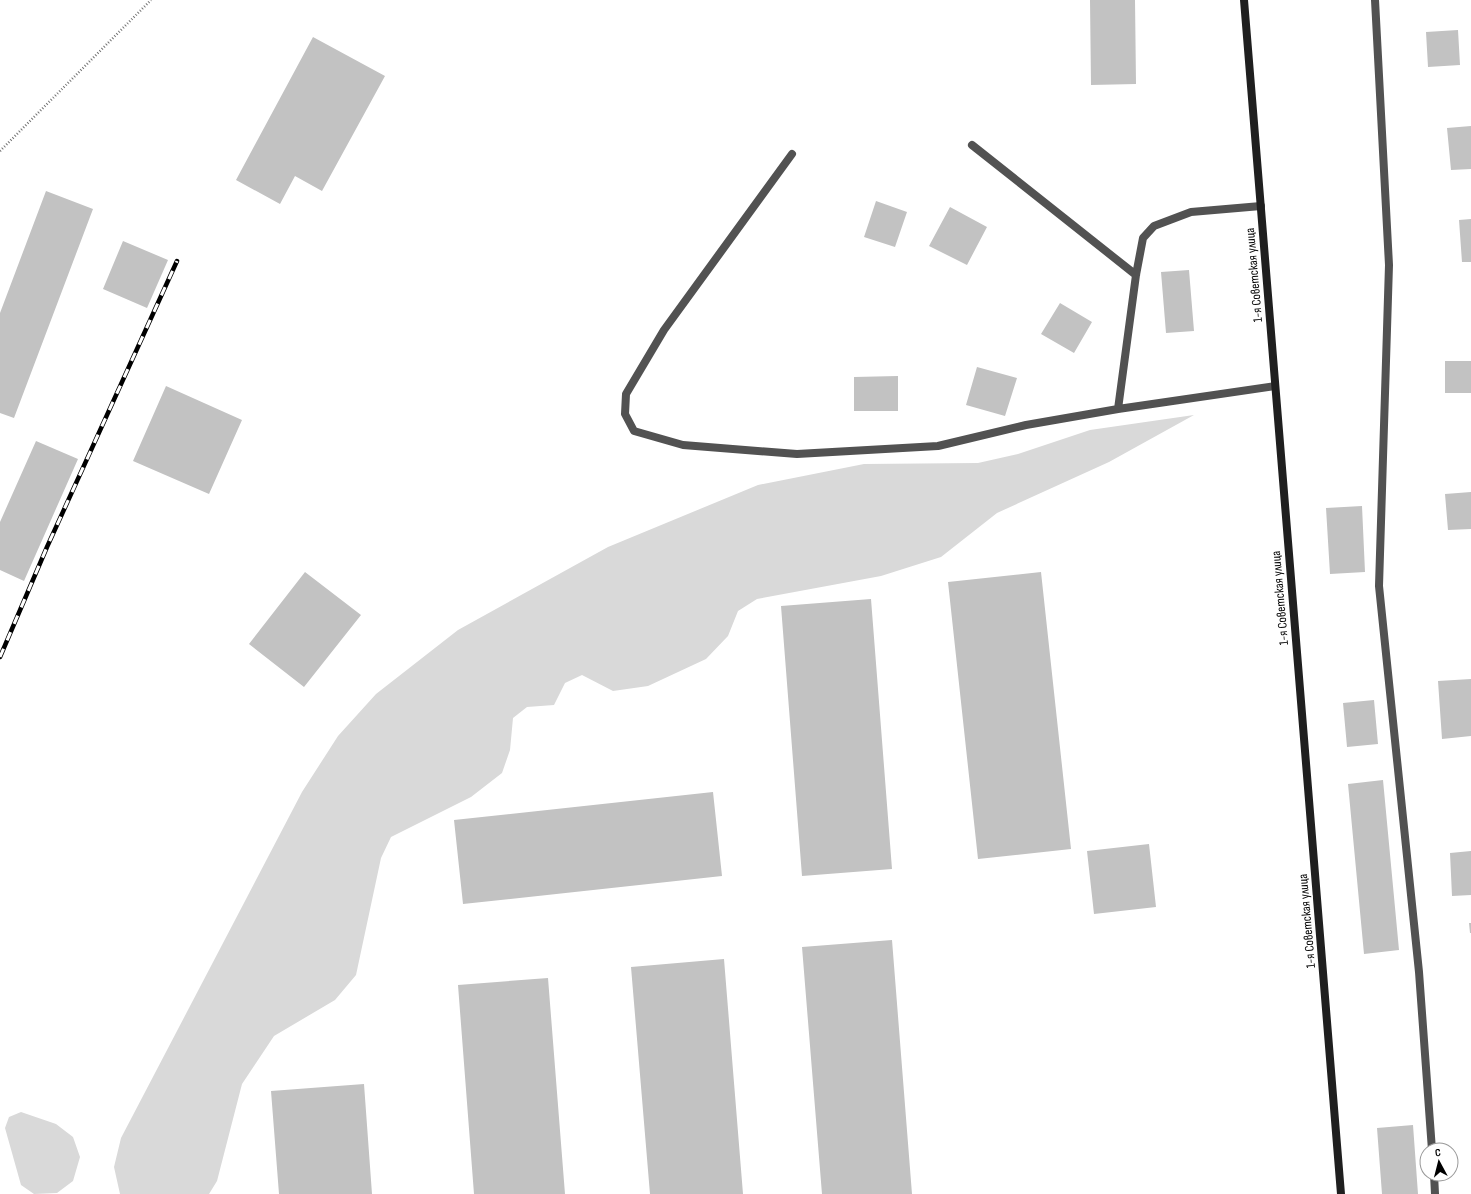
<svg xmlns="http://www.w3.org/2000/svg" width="1471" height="1194" viewBox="0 0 1471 1194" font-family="'Sofia Sans Condensed',sans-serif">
<rect width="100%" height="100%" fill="#fff"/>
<path fill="#d9d9d9" d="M1194 415 1109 462 997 513 941 557 881 576 757 599 738 611 728 636 706 659 648 686 613 691 582 675 565 683 554 705 527 707 513 718 510 750 502 773 471 797 391 837 381 858 356 975 335 1000 274 1036 242 1084 217 1181 209 1194H120L114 1167 121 1138 302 792 338 736 376 694 458 630 608 547 758 485 864 464 978 463 1018 454 1090 430Z
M21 1112 56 1124 73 1137 80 1157 73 1181 57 1193 34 1194 21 1185 5 1128 9 1117Z"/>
<path fill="#c2c2c2" d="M1090 0H1135L1136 84 1091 85Z
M1458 30 1460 65 1428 67 1426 32Z
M313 37 385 76 322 191 295 176 280 204 236 180Z
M1471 126V169L1451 170 1447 128Z
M46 191 93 209 14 418 0 413V313Z
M876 201 907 212 895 247 864 237Z
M950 207 987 227 967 265 929 246Z
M1471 219V262H1462L1459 220Z
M123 241 168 260 147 308 103 289Z
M1189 270 1194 331 1166 333 1161 272Z
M1060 303 1092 322 1074 353 1041 334Z
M1445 361H1471V393H1445Z
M977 367 1017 378 1005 416 966 405Z
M898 376V411H854V377Z
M166 386 242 420 209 494 133 461Z
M36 441 78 459 24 581 0 570V522Z
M1471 492V529L1448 530 1445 494Z
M1362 506 1365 572 1330 574 1326 508Z
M305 572 361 615 304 687 249 644Z
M1041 572 1071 849 978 859 948 582Z
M871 599 892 869 802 876 781 606Z
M1471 679V736L1442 739 1438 681Z
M1374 700 1378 744 1347 747 1343 703Z
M1383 780 1399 950 1364 954 1348 784Z
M713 792 722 876 463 904 454 820Z
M1149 844 1156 907 1094 914 1087 851Z
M1471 851V895L1452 896 1450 853Z
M1469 923H1471V933H1470Z
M892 940 912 1194H822L802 947Z
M724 959 743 1194H650L631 967Z
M548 978 565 1194H474L458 985Z
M364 1084 372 1194H279L271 1091Z
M1413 1125 1418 1194H1382L1377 1128Z"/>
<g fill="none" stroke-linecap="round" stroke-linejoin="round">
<path stroke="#747474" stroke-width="2.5" stroke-dasharray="1 2" stroke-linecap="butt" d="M0 151 151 0"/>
<path stroke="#525252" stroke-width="8" d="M1375 0 1389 265 1379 586 1419 972 1432 1150
M972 145 1136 275
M792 154 664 330 626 394 625 414 634 431 683 445 797 454 938 446 1026 425 1118 409 1275 386
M1118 409 1136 275 1143 238 1154 226 1191 212 1261 206
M1434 1174 1435 1194"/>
<path stroke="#1f1f1f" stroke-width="8" d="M1244 0 1341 1194"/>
<defs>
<path id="rail" d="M0 657 47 547 177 261"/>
</defs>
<use href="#rail" stroke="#000" stroke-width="4.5"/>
<use href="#rail" stroke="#fff" stroke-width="3" stroke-dasharray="9" stroke-linecap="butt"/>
</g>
<g text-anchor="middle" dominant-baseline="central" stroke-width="3" stroke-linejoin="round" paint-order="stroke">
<g font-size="13" fill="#000" stroke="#fff">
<text transform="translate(1254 275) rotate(-95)">1-я Советская улица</text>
<text transform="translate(1280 598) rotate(-95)">1-я Советская улица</text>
<text transform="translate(1307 921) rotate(-95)">1-я Советская улица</text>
</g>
</g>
<g transform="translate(1439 1162) rotate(353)"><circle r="19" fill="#ffffff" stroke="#999999"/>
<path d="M0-3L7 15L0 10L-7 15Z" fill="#000000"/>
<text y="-6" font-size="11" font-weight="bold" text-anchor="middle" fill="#000000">С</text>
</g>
</svg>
